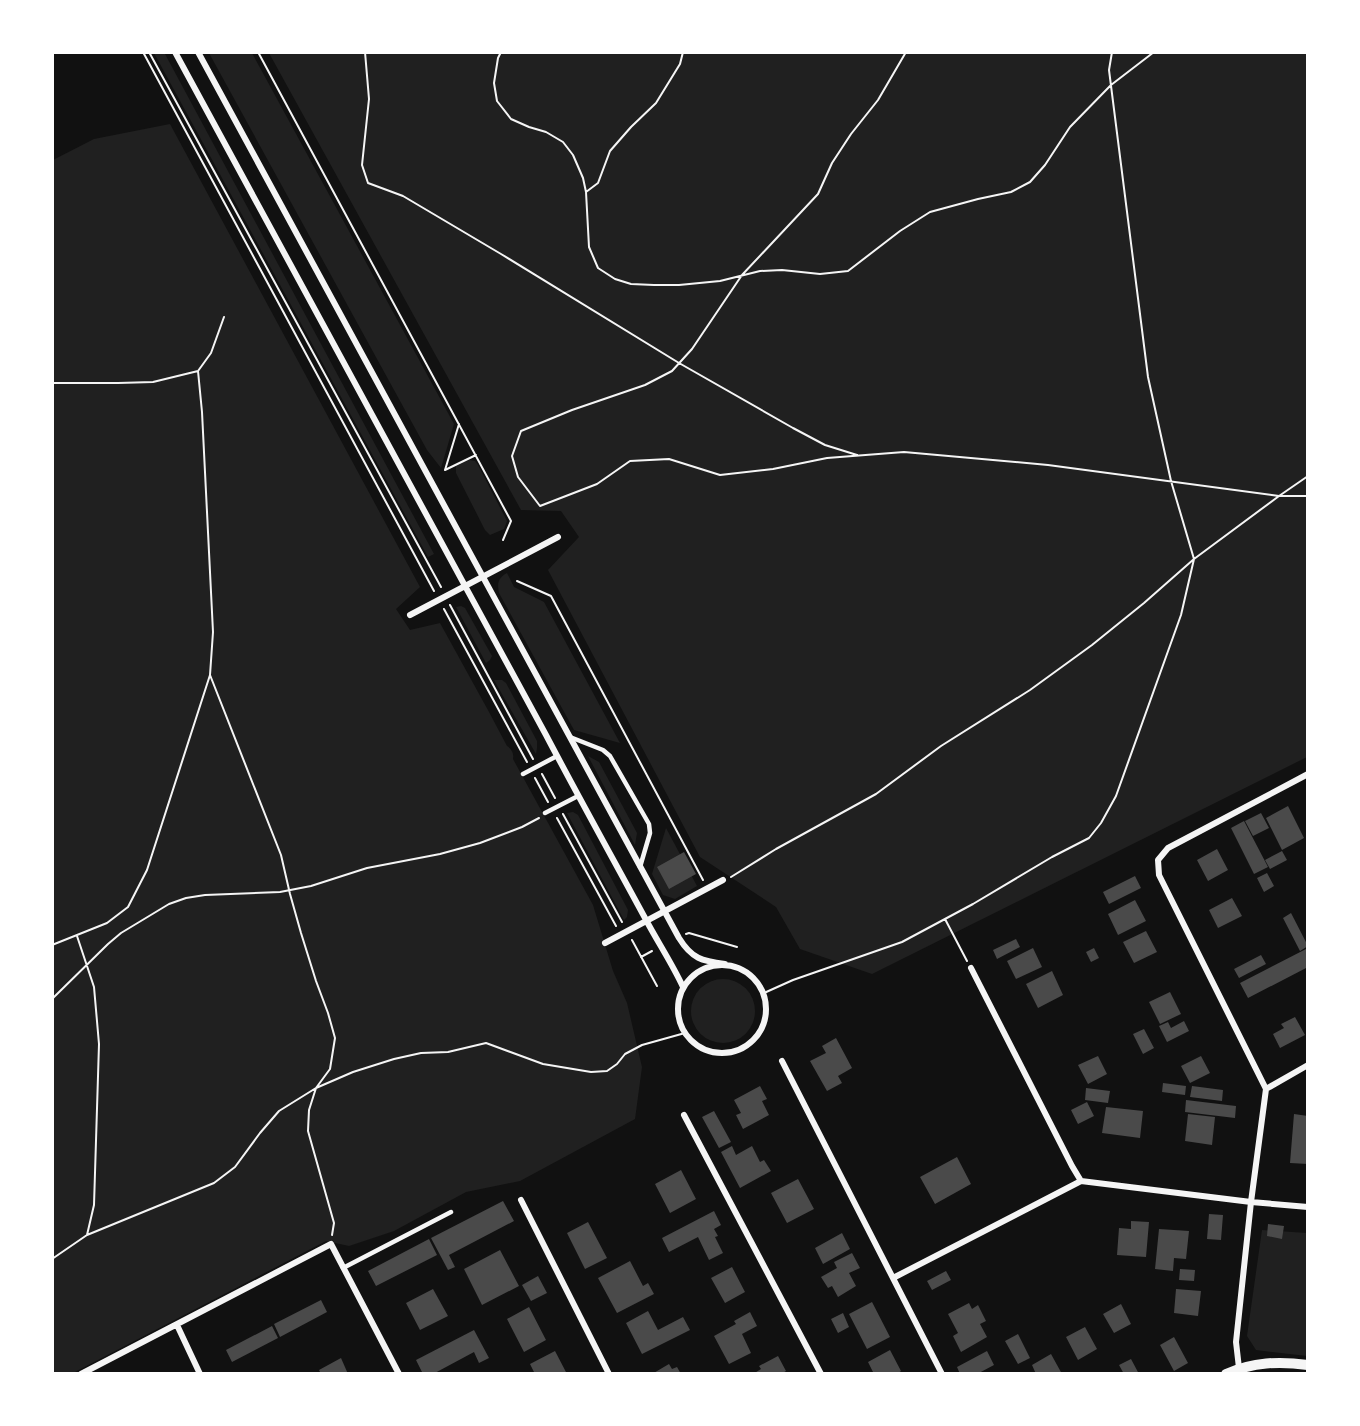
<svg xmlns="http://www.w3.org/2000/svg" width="1360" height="1426" viewBox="0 0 1360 1426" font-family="'Libre Baskerville',serif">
<rect width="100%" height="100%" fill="#111"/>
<path fill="#202020" d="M154 53 165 54 434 554 428 557Z
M209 53H252L454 424 441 468 427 450Z
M269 53H1307V757L872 974 800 949 776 907 700 857 548 570 579 537 561 511 521 510Z
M170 124 420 587 396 609 410 630 440 623 489 712 507 746C512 749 514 754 513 759L593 905 613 971 627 1003 642 1067 635 1119 520 1181 466 1192 394 1231 349 1246 326 1241 73 1373H53V160L94 139Z
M469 460 475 461 478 465 507 521 504 529 490 535 485 530 456 473V466Z
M507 573 514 587 544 602 620 743 574 730 499 593C497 583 498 578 507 573Z
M461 606 465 608 492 656 490 660 486 663 456 607Z
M494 680H502L506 683 537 741V748L536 754Z
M588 756 599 762 637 833 635 845Z
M573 812 578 815 628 910 627 917 624 920 567 813Z
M666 828 697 886 675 899 663 895 652 874Z
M691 1011a32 32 0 1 1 64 0a32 32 0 1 1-64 0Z
M1262 1230 1307 1233V1356L1256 1350 1247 1336Z"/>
<path fill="#4a4a4a" d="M1288 806 1304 838 1282 850 1266 818Z
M1261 813 1269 828 1253 836 1245 821Z
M1244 821 1268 867 1254 874 1231 828Z
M1217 849 1228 870 1208 881 1197 860Z
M1282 851 1287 860 1270 869 1265 860Z
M684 852 696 874 669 889 657 867Z
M1267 873 1274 886 1264 892 1257 878Z
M1135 876 1141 888 1109 904 1103 892Z
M1232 898 1242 916 1218 928 1209 910Z
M1135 900 1146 921 1118 935 1108 914Z
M1291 913 1308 946 1300 951 1283 918Z
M1146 931 1157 952 1134 963 1123 942Z
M1016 939 1020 947 997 959 993 950Z
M1033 948 1042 967 1016 979 1007 961Z
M1094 948 1099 958 1091 962 1086 952Z
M1308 948V967L1248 998 1240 983Z
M1261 955 1266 964 1239 978 1234 969Z
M1052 971 1063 995 1038 1008 1026 984Z
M1170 992 1181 1014 1160 1024 1149 1002Z
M1295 1017 1305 1035 1280 1048 1273 1034 1284 1028 1281 1024Z
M1184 1021 1189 1031 1167 1042 1159 1026 1168 1022 1171 1028Z
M1144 1029 1154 1048 1143 1054 1133 1034Z
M836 1038 852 1068 838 1076 842 1083 827 1091 810 1061 826 1053 822 1046Z
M1098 1056 1107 1074 1088 1084 1078 1065Z
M1201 1056 1210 1073 1190 1083 1181 1066Z
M1163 1083 1186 1086 1185 1095 1162 1092Z
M760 1086 767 1099 762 1101 769 1115 743 1129 736 1115 741 1113 734 1100Z
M1192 1086 1223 1090 1222 1101 1190 1097Z
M1086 1088 1110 1091 1108 1103 1085 1100Z
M1186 1100 1236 1106 1235 1118 1185 1112Z
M1087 1102 1094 1116 1078 1124 1071 1110Z
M1106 1107 1143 1111 1140 1138 1102 1133Z
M714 1111 731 1142 719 1148 702 1117Z
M1188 1114 1215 1117 1212 1145 1185 1141Z
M1294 1114 1308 1116V1164L1290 1163Z
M732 1146 736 1155 752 1146 760 1162 764 1160 771 1171 740 1188 721 1152Z
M957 1157 971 1184 935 1204 920 1177Z
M681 1170 696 1199 670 1213 655 1184Z
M798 1179 814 1209 787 1223 771 1193Z
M503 1201 514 1221 449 1255 455 1267 448 1270 431 1238Z
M714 1211 721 1225 714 1229 718 1236 715 1237 723 1253 709 1260 698 1237 669 1252 662 1238Z
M1209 1214 1223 1215 1221 1240 1207 1239Z
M1131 1221 1149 1222 1146 1257 1117 1255 1119 1228 1131 1229Z
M588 1222 607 1258 585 1269 567 1233Z
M1268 1224 1284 1226 1282 1239 1267 1236Z
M1159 1229 1189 1231 1186 1259 1174 1258 1173 1271 1155 1269Z
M842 1233 850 1249 823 1264 815 1248Z
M429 1239 437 1255 376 1286 368 1271Z
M500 1250 519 1286 482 1305 464 1269Z
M852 1253 860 1268 849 1273 856 1286 838 1297 832 1286 828 1288 821 1277 837 1268 834 1262Z
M630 1261 643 1286 648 1283 654 1294 617 1313 598 1278Z
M732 1267 745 1292 725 1303 711 1278Z
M1180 1269 1195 1270 1194 1281 1179 1280Z
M946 1271 951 1280 932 1290 927 1281Z
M538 1276 547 1293 531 1301 522 1285Z
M433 1289 448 1316 420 1330 406 1303Z
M1176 1289 1201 1291 1198 1316 1174 1313Z
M321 1300 327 1312 280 1337 274 1324Z
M872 1302 890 1337 867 1349 849 1314Z
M969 1303 972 1309 978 1305 986 1321 980 1324 987 1337 961 1352 953 1336 958 1333 948 1314Z
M1121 1304 1131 1324 1114 1333 1103 1314Z
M529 1307 546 1340 524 1352 507 1319Z
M648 1311 658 1330 683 1317 690 1330 642 1354 626 1323Z
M750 1312 757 1326 742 1334 751 1353 729 1364 714 1336 736 1324 734 1321Z
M843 1313 849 1327 838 1333 831 1319Z
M272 1326 278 1338 232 1362 226 1350Z
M1085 1327 1097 1349 1078 1360 1066 1337Z
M474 1330 489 1358 479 1363 474 1352 433 1374H423L416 1360Z
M1018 1334 1030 1358 1018 1364 1005 1341Z
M1174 1337 1188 1363 1174 1371 1160 1345Z
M890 1350 901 1371 897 1374H874L868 1362Z
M555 1351 567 1374H535L530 1364Z
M987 1351 994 1365 977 1374H960L957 1367Z
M1051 1354 1062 1374H1036L1032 1365Z
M778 1356 786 1371 781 1374H753L761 1369 759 1366Z
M341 1358 348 1374H321L319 1370Z
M1131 1359 1139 1374H1124L1119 1365Z
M669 1364 672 1369 677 1367 681 1374H652Z"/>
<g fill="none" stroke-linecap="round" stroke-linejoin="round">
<path stroke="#f5f5f5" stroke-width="2" d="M143 52 434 591
M149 52 441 587
M258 52 511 521 503 540
M365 52 369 99 362 165 368 183 403 196 501 254 679 363 793 428 825 445 857 455
M501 52 498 58 494 83 497 101 511 119 529 127 546 132 563 142 573 155 583 178 586 192 589 247 598 268 615 279 631 284 654 285H679L720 281 760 271 782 270 820 274 848 271 900 231 930 212 978 199 1011 192 1030 182 1045 165 1070 127 1111 85 1154 52
M906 52 878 100 851 134 832 163 818 194 742 275 692 349 672 371 645 385 572 410 521 431 512 456 518 477 540 506 597 484 630 461 669 459 720 475 773 469 827 458 904 452 1048 465 1279 496H1308
M586 192 598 183 610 151 631 127 656 103 680 64 683 52
M198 371 202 412 213 632 210 675 281 855 290 894 301 933 316 981 328 1013 335 1038 330 1069 316 1088 309 1110 308 1131 334 1223 332 1235
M52 383H118L153 382 198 371 211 353 224 317
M445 470 459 424
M445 470 476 455
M517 581 551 596 703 880
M450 605 533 759
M444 609 527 762
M542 774 555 798
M535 778 548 802
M563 814 622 922
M557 818 616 926
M731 877 776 849 876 794 941 746 1030 690 1092 645 1144 603 1194 559 1279 496 1308 476
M945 919 967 961
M686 934 689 933 737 947
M77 936 94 987 99 1044 94 1205 87 1235
M632 940 657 986
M52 945 107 923 128 907 147 870 210 675
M641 957 652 951
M764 993 793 980 902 942 973 904 1052 857 1089 838 1101 823 1116 796 1181 615 1194 559 1171 481 1148 377 1109 70 1112 52
M52 999 108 944 121 933 169 904 186 898 205 895 280 892 311 886 367 868 440 854 480 843 522 827 539 818
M52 1259 87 1235 214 1183 235 1167 260 1133 279 1111 316 1088 353 1072 394 1059 421 1053 448 1052 486 1043 543 1064 591 1072 607 1071 617 1064 625 1054 642 1045 685 1033"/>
<path stroke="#f5f5f5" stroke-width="4.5" d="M570 737 603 750 610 756 649 824 650 833 640 867
M523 774 557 756
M545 813 578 796
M343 1268 451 1212"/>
<path stroke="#f5f5f5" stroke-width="6" d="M175 52 546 735C578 796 612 857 645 918 657 941 672 963 683 987
M198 52 679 938C692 959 702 961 725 964
M410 615 558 537
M605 943 723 880
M678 1009a44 44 0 1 1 88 0a44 44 0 1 1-88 0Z
M971 968 1072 1166 1081 1181 1251 1202 1308 1207
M782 1061 942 1374
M1266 1089 1308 1065
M684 1115 821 1374
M521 1200 609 1374
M893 1278 1081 1181
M177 1325 200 1374
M1239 1368 1236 1342 1251 1202 1266 1089 1159 875 1158 860 1168 848 1308 774
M81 1374 331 1244 399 1374"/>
<path stroke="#f5f5f5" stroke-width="10" d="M1226 1374C1253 1362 1279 1361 1308 1365"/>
</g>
<rect width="1360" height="1426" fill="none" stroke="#ffffff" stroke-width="108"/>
</svg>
